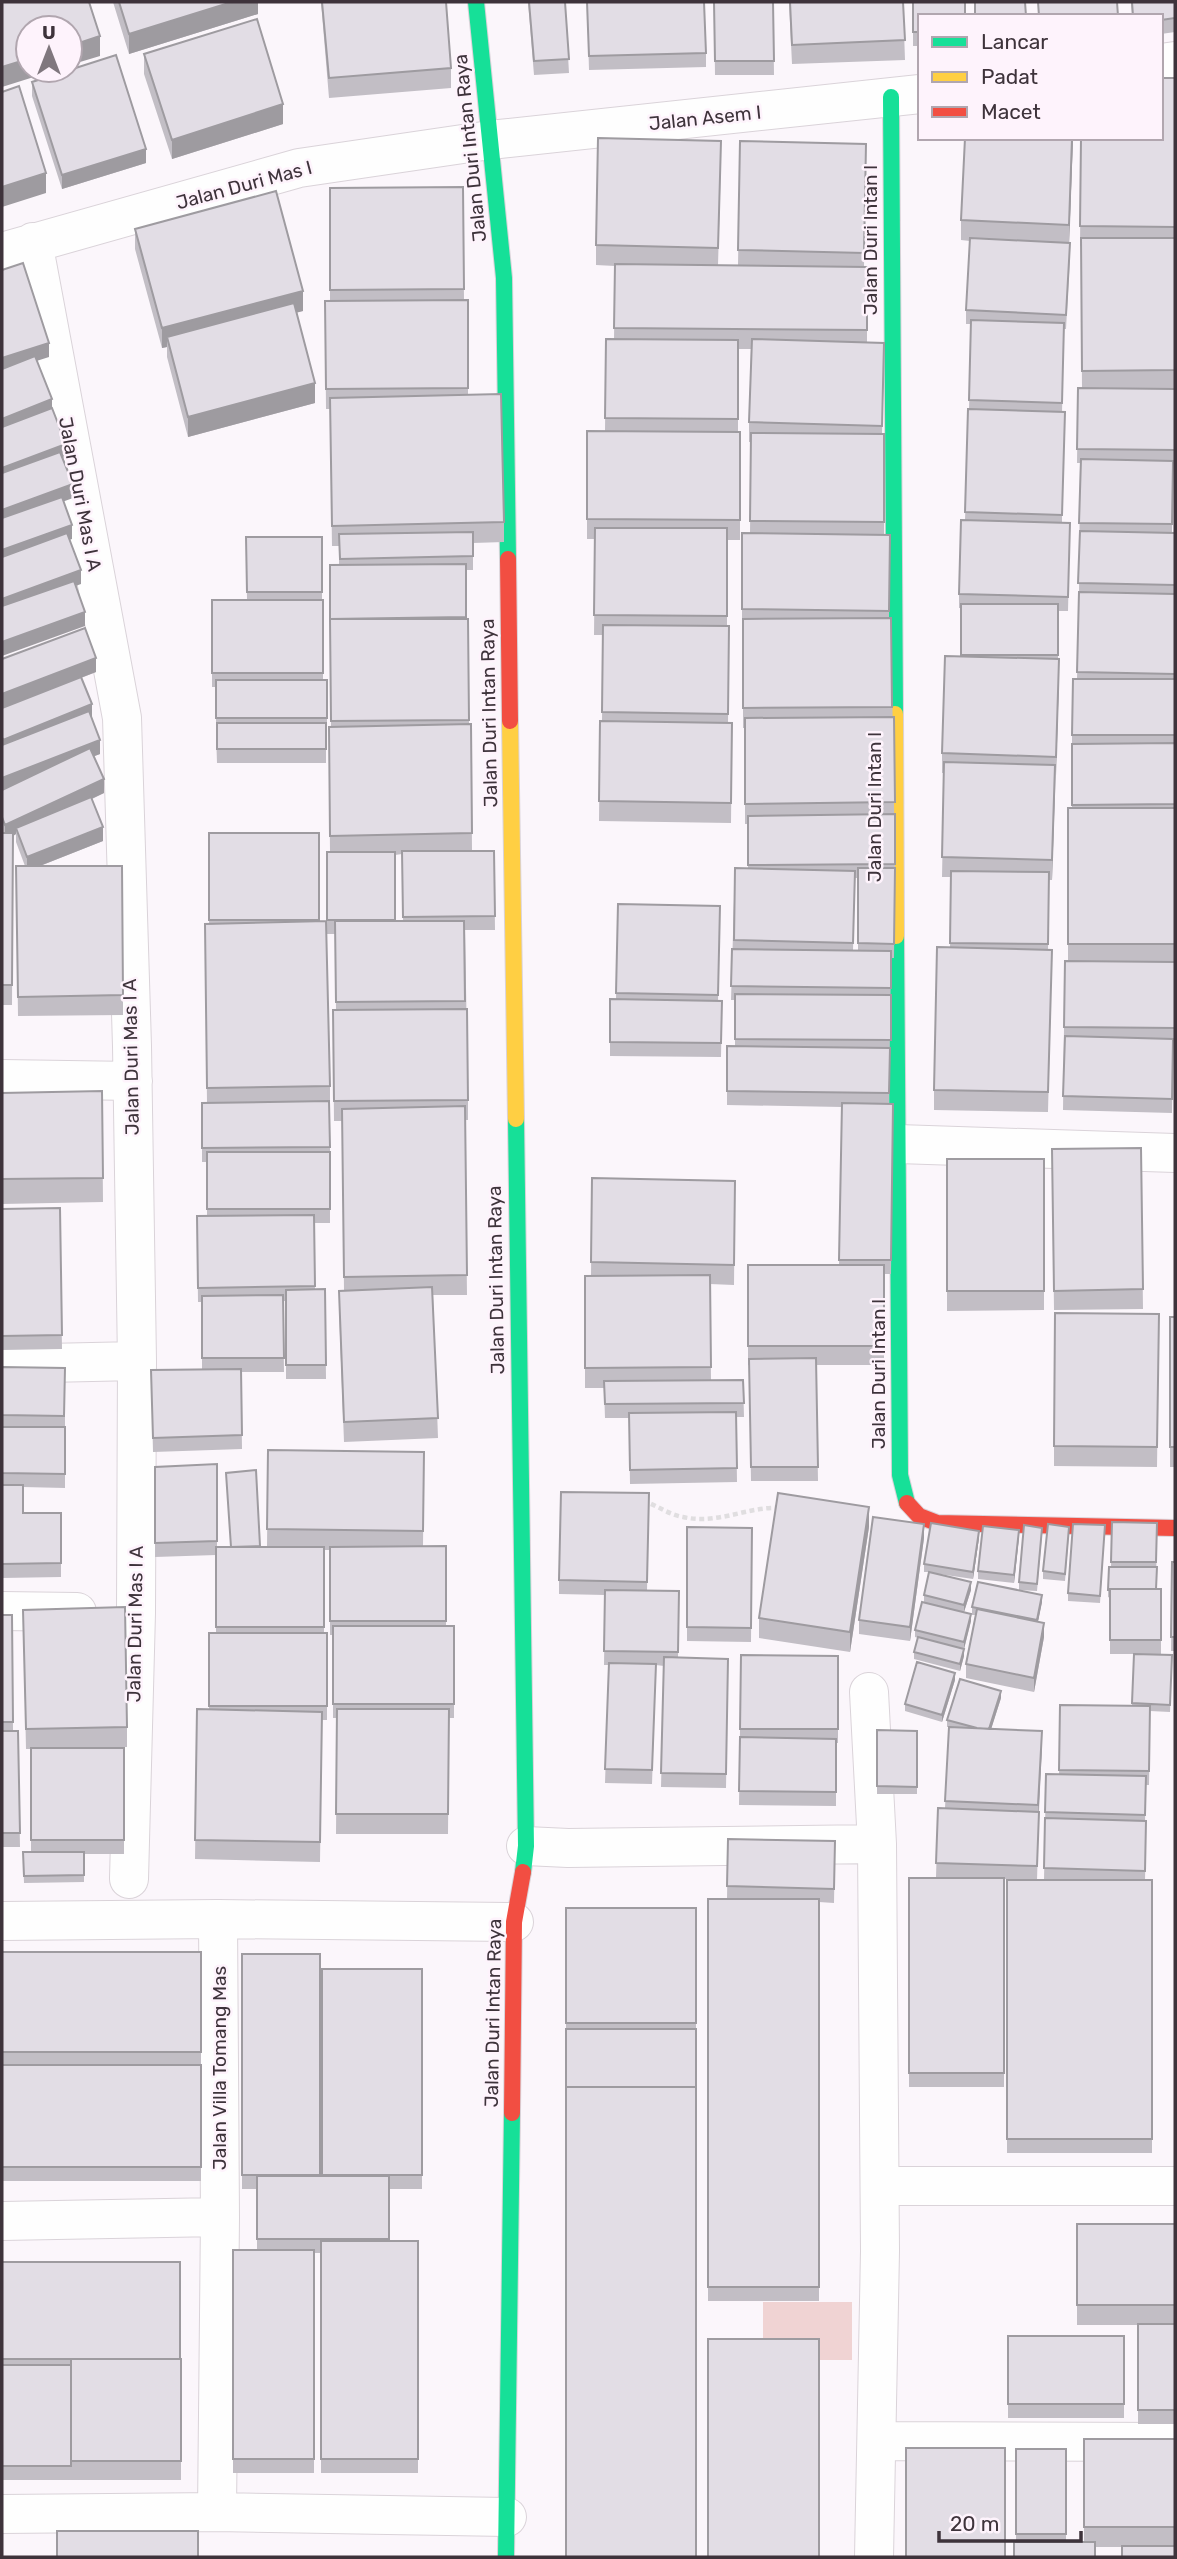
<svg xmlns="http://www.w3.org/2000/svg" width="1177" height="2559" viewBox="0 0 1177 2559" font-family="Rubik,sans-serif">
<rect width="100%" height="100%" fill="#fbf6fb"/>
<path fill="#f0d3d3" d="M763 2302H852V2360H763Z"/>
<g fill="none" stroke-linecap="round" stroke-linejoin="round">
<defs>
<path id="street" d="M1161 63 1175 61
M33 242 122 718 132 1046 137 1361 136 1613 129 1879
M2 252 299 168 490 140 920 94
M2 1079 133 1081
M898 1144 1175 1153
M2 1364 137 1361
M2 1611 77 1612
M869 1692 877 1844
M526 1846 568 1848 877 1844 880 2251 874 2557
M2 1921 218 1919 514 1922
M880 2186H1175
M2 2221 220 2217
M877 2441 1175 2442
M217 2512 220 2217 218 1919
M2 2514 217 2512 507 2517"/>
<path id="fast" d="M476 2 504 278 508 559
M891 97 895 714
M896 936 900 1475 907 1503
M516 1119 526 1846 523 1872
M506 2557 512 2113"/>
<path id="slow" d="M895 714 896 936
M510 721 516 1119"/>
<path id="jam" d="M508 559 510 721
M907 1503 919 1516 937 1523 1175 1528
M512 2113 514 1922 523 1872"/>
</defs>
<use href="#street" stroke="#dad3d9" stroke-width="40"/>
<use href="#fast" stroke="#dad3d9" stroke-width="18"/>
<use href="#slow" stroke="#dad3d9" stroke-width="18"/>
<use href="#jam" stroke="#dad3d9" stroke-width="18"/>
<path stroke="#e0dee0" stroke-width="4.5" stroke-dasharray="5 3.5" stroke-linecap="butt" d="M643 1501C657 1505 669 1515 683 1517 718 1525 748 1506 780 1508"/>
<use href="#street" stroke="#fefefe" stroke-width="38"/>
<use href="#fast" stroke="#16e098" stroke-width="16"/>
<use href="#slow" stroke="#ffcf43" stroke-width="16"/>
<use href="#jam" stroke="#f24e42" stroke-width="16"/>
</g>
<path fill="#c2bec5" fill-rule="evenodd" d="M113 2H258V14L129 54Z
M321 2H446L451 68V88L329 98Z
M528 2H565L569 73 534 75Z
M587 2 706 53V67L589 70Z
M714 2H773L774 75H715Z
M789 2H903L905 60 792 64Z
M913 2 920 16V46H913Z
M1131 2H1175V32L1161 34V16H1132Z
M144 54 283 124 172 159 144 74Z
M1175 78V464H1173L1172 533H1175V1042L1173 1041 1172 1113 1063 1110 1064 1027 1068 961V808H1072V735L1077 679 1079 597 1080 463H1077L1078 388H1082L1081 246H1080L1081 138Z
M32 82 146 163 62 189 32 96Z
M1073 138 1069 243 1070 257 1066 329H1064L1062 412V522L1070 523 1068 611H1058V659L1059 679 1052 880H1049L1048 950H1052L1048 1112 934 1110V1090L950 948 951 877H942L944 773H942V753L961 657V608H959V594L965 520 969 409 971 324H966V310L970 241 961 240V220Z
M740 141 866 144 864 267H867V343L884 363 882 434H884V535H890L889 618H891L895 864 894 958H891L889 1104H893L891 1274H884V1365H816L818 1481H751L749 1365H748V1265H839L842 1107 727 1105V1046H735V1000H731L735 868 748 869V824H745V728H743V629H742V609L750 533 751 442H749V422L751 349H738V432H740V540H727V626H729L728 723H732L731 823 599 821 600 721H602L603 635H594L595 539H587V431H605L606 339 614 340 615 266 596 265V245L721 161 718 265H738ZM855 878H858V950H853Z
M463 187 464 300H468V395L504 522V542L473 543V570H466V619H468L469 724H471L472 851H494L495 930H465L468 1100V1120H465L467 1295H433L438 1438 344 1442 339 1310V1291L344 1290 342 1121H334L333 1010H336L335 934H327V852H330L329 747 331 727 330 565H339V546H332L330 409H326L325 301H330V188ZM402 854 403 921H395V855Z
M135 229 303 311 297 312 315 403 188 437 167 357V347L162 348 135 249Z
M246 537H322V600H323V680H327V732H326V763H217L216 732V687H212V600H247Z
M2 659 96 672 81 678 100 754 94 756 104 793 92 799 103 841 40 866 123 995V1015L18 1016 16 866H25L16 842V834L13 836 12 1005H2V708L35 695 2 708Z
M209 833H319V921L330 1086V1223H314L315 1290 325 1289 326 1379H286V1301H283L284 1372H241L242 1449 153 1452 151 1370 202 1369V1302H198L197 1216H207V1162H202V1103H207L205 924H209Z
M618 904 720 906 718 1001H722L721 1057 610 1056V1042L616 999Z
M102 1091 103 1202 2 1204V1093Z
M1141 1148 1143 1309 1054 1310 1052 1149Z
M947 1159H1044V1310L947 1311Z
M592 1178 735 1181 734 1285 710 1284 711 1381 743 1380 744 1417H736L737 1482 630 1484 629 1418H605L604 1388H585V1276H591Z
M60 1208 62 1349 2 1350V1209Z
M1159 1314 1157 1467 1054 1466V1446Z
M1170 1317H1175V1467H1170Z
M2 1367 65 1368V1488L23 1487V1513H61V1577L2 1578Z
M268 1450 424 1452 423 1546H446V1626H454V1718H449L448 1834H336L337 1718H333V1635H330V1550H324V1633H327V1720H322L320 1862 195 1859 197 1709 209 1710V1633H216V1555L155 1557V1467L217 1464V1547H230L256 1470 260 1547H267Z
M649 1493 647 1591H679L678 1658 728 1659 726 1788 661 1787 664 1666 656 1665 652 1784 605 1783 609 1665H604L605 1595 559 1594V1580Z
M1112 1522 1157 1523 1156 1589H1161V1654H1138L1172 1655 1170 1712 1150 1711 1149 1785H1146L1145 1821 1146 1835 1145 1880H1152V2153H1007V1880H1044L1046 1774H1059L1060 1705 1132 1706 1134 1654H1110V1598L1108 1597V1590L1111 1567Z
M1105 1525 1100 1603 1068 1601V1593Z
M687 1527 752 1528 751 1642 687 1641Z
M869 1527 850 1652 759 1638V1618Z
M1069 1534 1065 1581 1043 1579V1571Z
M1042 1535 1037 1591 1019 1590V1582Z
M1019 1537 1014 1583 978 1579V1571Z
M924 1538 910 1641 859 1634V1620Z
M979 1538 973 1579 932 1573 971 1590 964 1612 971 1621 964 1649V1656L960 1671 914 1659V1652L918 1638 915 1637V1630L924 1602V1595L929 1572H924V1564Z
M1172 1562H1175V1651H1171Z
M1042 1602 1038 1621 1044 1637 1034 1692 966 1678V1664L976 1615H972V1607Z
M23 1610 127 1727V1747L69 1748H124V1854H84V1882L24 1883 23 1852H31V1749H26Z
M2 1615H12L13 1731H18L20 1847H2Z
M741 1655 838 1656V1743H836V1806L739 1805Z
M955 1680 942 1722 905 1711V1704Z
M1001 1698 991 1729 1042 1745 1039 1812 1037 1880 1004 1879V2087H909V1878H965L936 1877 938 1808H945L949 1727H947V1720Z
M877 1730 917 1731V1794H877Z
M728 1839 835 1841 834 1903 819 1902V2301H708V1899H727Z
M566 1908H696V2557H566Z
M2 1952H201V2181H2Z
M242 1954H320V2176H322V1969H422V2189H389V2241H418V2473H321V2253H314V2473H233V2250H257V2189H242Z
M1077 2224H1175V2424H1138V2325H1077Z
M2 2262 181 2359V2480H2Z
M1008 2336H1124V2418H1008Z
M1084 2439H1175V2557L1122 2547H1095L1016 2542V2449H1066V2542H1084Z"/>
<path fill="#9e9ba0" d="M232 2H258V14L129 54V34Z
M100 36V56L70 65V46Z
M28 59V70H56L2 87V67Z
M283 104V124L172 159V140Z
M1072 138H1073L1069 245V225Z
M146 149V163L62 189V175Z
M46 173V193L2 207V187Z
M303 291V311L170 346 167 337V347L162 348V328Z
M49 343V357L2 372V358Z
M315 383V403L188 437V417Z
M52 399V413L2 433V419Z
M66 444V458L2 482V468Z
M73 484V498L2 524V510Z
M72 525V539L2 564V550Z
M81 570V584L2 613V599Z
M85 612V626L2 656V642Z
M96 658V672L2 708V694Z
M1059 659V679L1056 776V757Z
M92 704V718L3 754V740Z
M100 740V754L2 792V778Z
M1055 765V785L1052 880V860Z
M104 779V793L18 833 16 828V834L13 836 12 1005 13 836 5 839V825Z
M103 827V841L27 871V857Z
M869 1507V1527L850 1652V1632Z
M924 1524V1538L910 1641V1627Z
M1019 1530V1537L1014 1583V1575Z
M979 1531V1538L973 1579V1572Z
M971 1582V1590L964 1612V1605Z
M1042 1595V1602L1037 1627V1620Z
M971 1614V1621L964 1649V1642Z
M1044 1623V1637L1034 1692V1678Z
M964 1649V1656L960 1671V1664Z
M955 1673V1680L942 1722V1715Z
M1001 1691V1698L988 1739V1731Z
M1042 1731V1745L1038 1819V1805Z"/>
<path fill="#e2dde5" stroke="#9e9ba0" stroke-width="2" d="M2 2H89L100 36 70 46V28H28V59L2 67Z
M119 2H232L129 34Z
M322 2H446L451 68 329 78Z
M529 2H565L569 59 534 61Z
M587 2H704L706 53 589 56Z
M714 2H773L774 61H715Z
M790 2H903L905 40 792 45Z
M913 2H965V16H920V32H913Z
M975 2H1025L1026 16H975Z
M1038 2H1117L1118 16H1039Z
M1132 2H1175V18L1161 20V16H1133Z
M257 19 283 104 172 140 144 54Z
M116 55 146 149 62 175 32 82Z
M1161 78H1175V227L1080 226 1081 138H1161Z
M19 86 46 173 2 187V92Z
M598 138 721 141 718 248 596 245Z
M965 138H1072L1069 225 961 220Z
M740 141 866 144 864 253 738 250Z
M463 187 464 289 330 290V188Z
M276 191 303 291 162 328 135 229Z
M970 238 1070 243 1066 315 966 310Z
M1081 238H1175V370L1082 371Z
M23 263 49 343 2 358V270Z
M615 264 867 267V330L614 328Z
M468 300V388L326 389 325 301Z
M294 303 315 383 188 417 167 337Z
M971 320 1064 323 1062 403 969 400Z
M606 339 738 340V419L605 418Z
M752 339 884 343 882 426 749 422Z
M35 356 52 399 2 419V369Z
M1078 388 1175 389V450L1077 449Z
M501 394 504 522 332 526 330 398Z
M52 408 66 444 2 468V427Z
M968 409 1065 412 1062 515 965 512Z
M587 431 740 432V520L587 519Z
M751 433 884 434V522L750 521Z
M60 452 73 484 2 510V473Z
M1081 459 1173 461 1172 524 1079 523Z
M62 497 72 525 2 550V518Z
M961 520 1070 523 1068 597 959 594Z
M595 528H727V616L594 615Z
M1080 531 1175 533V585L1078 583Z
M473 532V556L340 559 339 534Z
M67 533 81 570 2 599V557Z
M742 533 890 535 889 611 742 609Z
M246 537H322V592H247Z
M466 564V617L330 619V565Z
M74 581 85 612 2 642V606Z
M1079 592 1175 594V674L1077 672Z
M212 600H323V673H212Z
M961 604H1058V655H961Z
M891 618 892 707 743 708V619Z
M330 619H468L469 720 331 721Z
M603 625 729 626 728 714 602 712Z
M85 628 96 658 2 694V659Z
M945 656 1059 659 1056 757 942 753Z
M81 677 92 704 3 740 2 737V708Z
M1073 679H1175V735H1072Z
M216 680H327V718H216Z
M89 711 100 740 2 778V745Z
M894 717 895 802 745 804V718Z
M600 721 732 723 731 803 599 801Z
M217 723H326V749H217Z
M471 724 472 833 330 836 329 727Z
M1175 743V804L1072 805V744Z
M90 748 104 779 5 825 2 817V790Z
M944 762 1055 765 1052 860 942 857Z
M91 797 103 827 27 857 16 828Z
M1068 808H1175V944H1068Z
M895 814V864L748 865V816Z
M2 833H13L12 985H2Z
M209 833H319V920H209Z
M402 851H494L495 916 403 917Z
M327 852H395V920H327Z
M16 866H122L123 995 18 997Z
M735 868 855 871 853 943 734 940Z
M858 868H895L894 944 858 943Z
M951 871 1049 872 1048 944 950 943Z
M618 904 720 906 718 995 616 993Z
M326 921 330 1086 207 1088 205 924Z
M335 921H464L465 1001 336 1002Z
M937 947 1052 950 1048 1092 934 1090Z
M732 949 891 951V988L731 986Z
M1065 961 1175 962V1028L1064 1027Z
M735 994 891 995V1040L735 1039Z
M610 999 722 1001 721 1043 610 1042Z
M467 1009 468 1100 334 1101 333 1010Z
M1065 1036 1173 1039 1172 1099 1063 1096Z
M727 1046 890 1048 889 1093 727 1091Z
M102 1091 103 1178 2 1179V1093Z
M329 1101 330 1147 202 1148V1103Z
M842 1103 893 1104 891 1260H839Z
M465 1106 467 1275 344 1277 342 1109Z
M1141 1148 1143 1289 1054 1291 1052 1149Z
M207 1152H330V1209H207Z
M947 1159H1044V1291H947Z
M592 1178 735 1181 734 1265 591 1262Z
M60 1208 62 1335 2 1336V1209Z
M314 1215 315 1286 198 1288 197 1216Z
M748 1265H884V1346H748Z
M710 1275 711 1367 585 1368V1276Z
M432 1287 438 1418 344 1422 339 1291Z
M325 1289 326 1365H286V1290Z
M283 1295 284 1358H202V1296Z
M1055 1313 1159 1314 1157 1447 1054 1446Z
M1170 1317H1175V1447H1170Z
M816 1358 818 1467H751L749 1359Z
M2 1367 65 1368 64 1416 2 1415Z
M241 1369 242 1435 153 1438 151 1370Z
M743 1380 744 1403 605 1404 604 1381Z
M736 1412 737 1468 630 1470 629 1413Z
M2 1427H65V1474L2 1473Z
M268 1450 424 1452 423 1531 267 1529Z
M217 1464V1541L155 1543V1467Z
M256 1470 260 1546 231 1547 226 1473Z
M2 1485H23V1513H61V1563L2 1564Z
M561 1492 649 1493 647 1582 559 1580Z
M778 1493 869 1507 850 1632 759 1618Z
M873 1517 924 1524 910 1627 859 1620Z
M1112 1522 1157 1523 1156 1562H1111Z
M931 1523 979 1531 973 1572 924 1564Z
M1048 1524 1069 1527 1065 1574 1043 1571Z
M1073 1524 1105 1525 1100 1596 1068 1593Z
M1024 1525 1042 1528 1037 1584 1019 1582Z
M983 1526 1019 1530 1014 1575 978 1571Z
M687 1527 752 1528 751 1628 687 1627Z
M446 1546V1621H330V1547Z
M216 1547H324V1627H216Z
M1172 1562H1175V1637H1171Z
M1109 1567H1157L1156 1589H1110V1590H1108Z
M929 1572 971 1582 964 1605 924 1595Z
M978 1582 1042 1595 1037 1620 972 1607Z
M1110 1589H1161V1640H1110Z
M605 1590 679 1591 678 1652 604 1651Z
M922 1602 971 1614 964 1642 915 1630Z
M125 1607 127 1727 26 1729 23 1610Z
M977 1609 1044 1623 1034 1678 966 1664Z
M2 1615H12L13 1722H2Z
M333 1626H454V1704H333Z
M209 1633H327V1706H209Z
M918 1637 964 1649 960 1664 914 1652Z
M1134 1654 1172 1655 1170 1705 1132 1703Z
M741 1655 838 1656V1729H740Z
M664 1657 728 1659 726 1774 661 1773Z
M917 1662 955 1673 942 1715 905 1704Z
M609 1663 656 1664 652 1770 605 1769Z
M960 1679 1001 1691 989 1729 977 1728 947 1720Z
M1060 1705 1150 1706 1149 1771 1059 1770Z
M197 1709 322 1712 320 1842 195 1840Z
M337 1709H449L448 1814H336Z
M949 1727 1042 1731 1038 1805 945 1801Z
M877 1730 917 1731V1787L877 1786Z
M2 1731H18L20 1833H2Z
M740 1737 836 1739V1792L739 1791Z
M31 1748H124V1840H31Z
M1046 1774 1146 1776 1145 1815 1045 1812Z
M938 1808 1039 1812 1037 1866 936 1863Z
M1045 1818 1146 1821 1145 1871 1044 1868Z
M728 1839 835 1841 834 1889 727 1886Z
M23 1852H84V1875L24 1876Z
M909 1878H1004V2073H909Z
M1007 1880H1152V2139H1007Z
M708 1899H819V2287H708Z
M566 1908H696V2023H566Z
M2 1952H201V2052H2Z
M242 1954H320V2175H242Z
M322 1969H422V2175H322Z
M566 2029H696V2087H566Z
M2 2065H201V2167H2Z
M566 2087H696V2557H566Z
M257 2176H389V2239H257Z
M1077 2224H1175V2305H1077Z
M321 2241H418V2459H321Z
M233 2250H314V2459H233Z
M2 2262H180V2359H2Z
M1138 2324H1175V2410H1138Z
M1008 2336H1124V2404H1008Z
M708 2339H819V2557H708Z
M71 2359H181V2461H71Z
M2 2365H71V2466H2Z
M1084 2439H1175V2527H1084Z
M906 2448H1005V2557H906Z
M1016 2449H1066V2534H1016Z
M57 2531H198V2557H57Z
M1014 2542H1095V2557H1014Z
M1122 2546H1175V2557H1122Z"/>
<g text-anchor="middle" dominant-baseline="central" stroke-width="5" stroke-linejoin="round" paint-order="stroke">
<g font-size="19" fill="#3e333b" stroke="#fef3fc">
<text transform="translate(705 118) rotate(-6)">Jalan Asem I</text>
<text transform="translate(470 148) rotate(-96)">Jalan Duri Intan Raya</text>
<text transform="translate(244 185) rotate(-15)">Jalan Duri Mas I</text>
<text transform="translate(870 240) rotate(-90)">Jalan Duri Intan I</text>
<text transform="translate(80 494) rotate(79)">Jalan Duri Mas I A</text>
<text transform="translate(489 713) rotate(-91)">Jalan Duri Intan Raya</text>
<text transform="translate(874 807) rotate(-90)">Jalan Duri Intan I</text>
<text transform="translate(131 1057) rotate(-91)">Jalan Duri Mas I A</text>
<text transform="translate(496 1280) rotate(-91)">Jalan Duri Intan Raya</text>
<text transform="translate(878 1374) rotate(-90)">Jalan Duri Intan I</text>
<text transform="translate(135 1624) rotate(-89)">Jalan Duri Mas I A</text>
<text transform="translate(493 2013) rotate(-89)">Jalan Duri Intan Raya</text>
<text transform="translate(219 2068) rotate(-90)">Jalan Villa Tomang Mas</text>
</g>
</g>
<rect width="1177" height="2559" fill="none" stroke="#3e333b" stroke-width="7"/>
<rect x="918" y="14" width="245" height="126" fill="#fef3fc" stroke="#b1a6af" stroke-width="2"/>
<rect x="932" y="37" width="35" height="10" fill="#16e098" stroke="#b1a6af" stroke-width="2"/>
<text x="981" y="49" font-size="21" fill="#3e333b">Lancar</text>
<rect x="932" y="72" width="35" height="10" fill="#ffcf43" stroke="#b1a6af" stroke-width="2"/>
<text x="981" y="84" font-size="21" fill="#3e333b">Padat</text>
<rect x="932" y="107" width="35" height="10" fill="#f24e42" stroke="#b1a6af" stroke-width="2"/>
<text x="981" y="119" font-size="21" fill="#3e333b">Macet</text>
<g transform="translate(49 49)"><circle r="33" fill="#fef3fc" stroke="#b1a6af" stroke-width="2"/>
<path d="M0-5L12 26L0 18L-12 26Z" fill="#80777e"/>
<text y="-10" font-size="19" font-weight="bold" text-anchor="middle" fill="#3e333b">U</text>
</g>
<path d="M939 2531v10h142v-10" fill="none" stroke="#3e333b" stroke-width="3.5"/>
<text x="950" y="2531" font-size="21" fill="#3e333b" stroke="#fef3fc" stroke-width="5" paint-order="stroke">20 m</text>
</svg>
